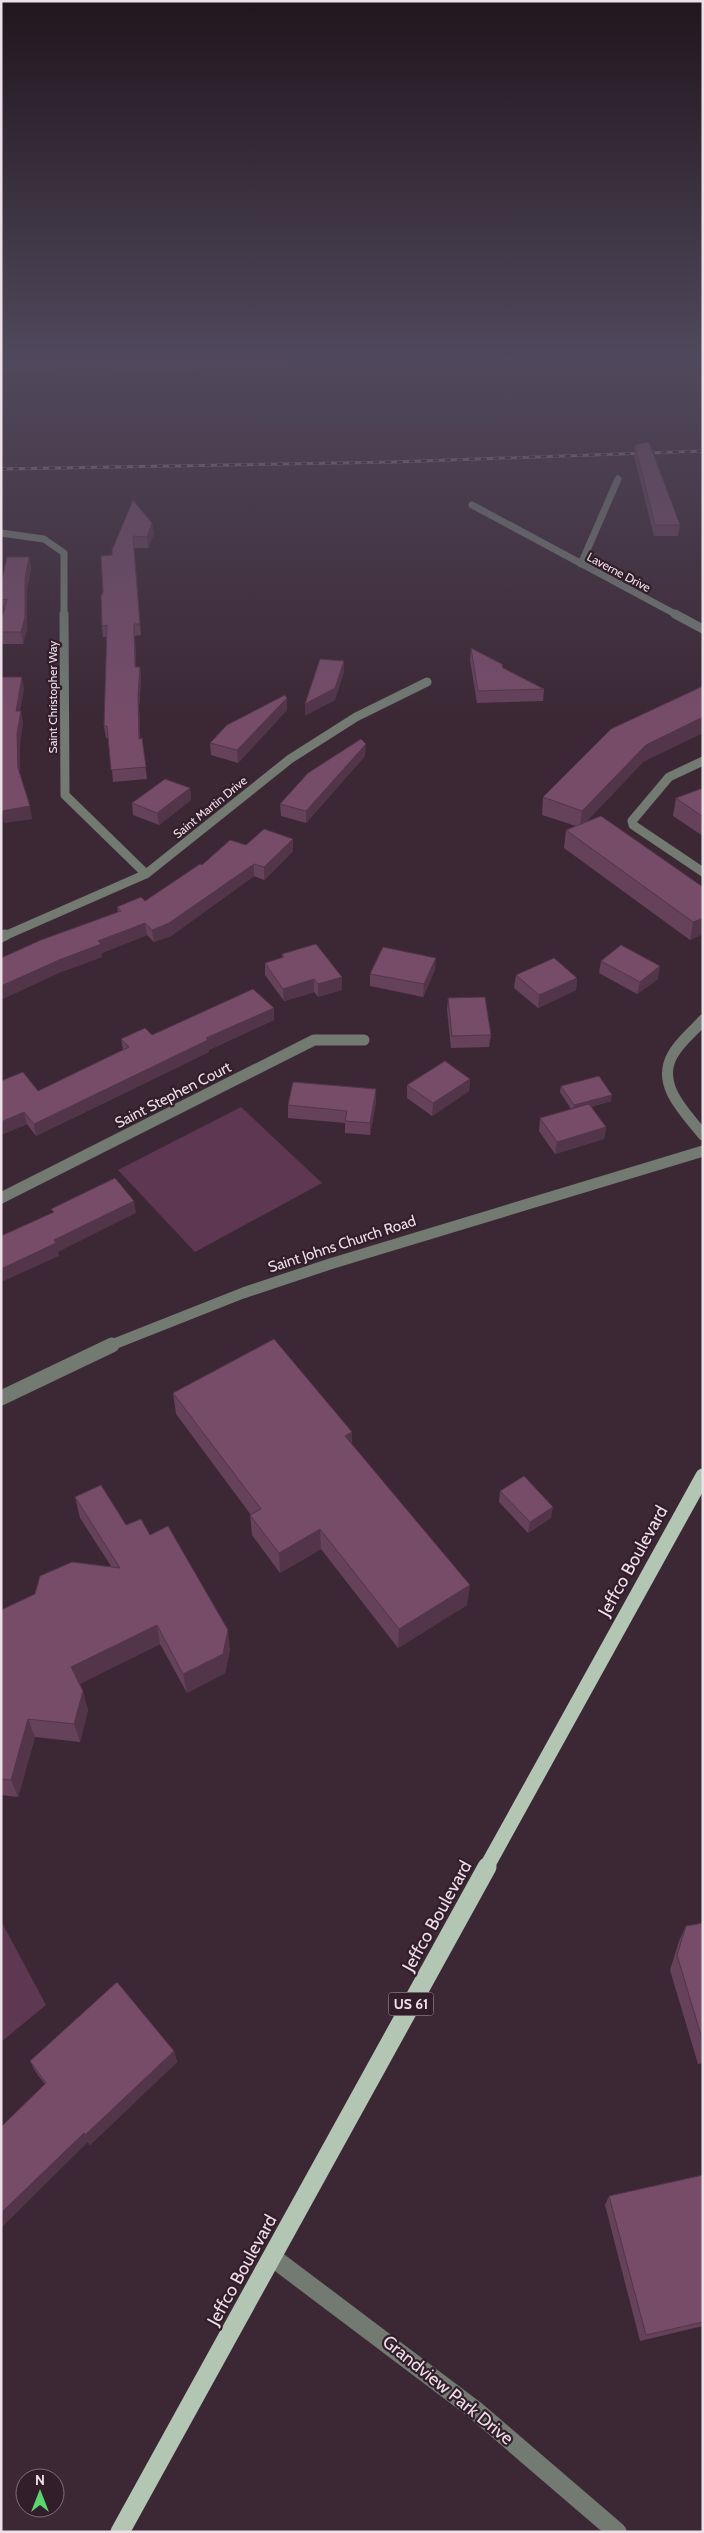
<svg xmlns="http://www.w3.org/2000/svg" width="704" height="2533" viewBox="0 0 704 2533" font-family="Cabin,sans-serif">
<rect width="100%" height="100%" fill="#3c2835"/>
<path fill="#5e3752" d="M241 1107 322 1183 195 1252 118 1170Z
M1 1921 46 2005 1 2042Z"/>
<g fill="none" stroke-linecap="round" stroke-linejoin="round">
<path stroke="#727a72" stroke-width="7" d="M472 505 677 615
M1 533 44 539 64 553V615
M581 564 618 479"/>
<path stroke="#727a72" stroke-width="9" d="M64 614 65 795 146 874
M675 614 703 629
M703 761 669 777 632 821 633 825 703 872
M2 937 146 874 290 759 356 717 427 682"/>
<path stroke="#727a72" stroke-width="11" d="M1 937 5 935
M703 1020C693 1032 679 1042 672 1056 656 1086 686 1113 703 1135
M1 1198 314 1040H364
M109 1346 243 1293 330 1264 703 1151"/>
<path stroke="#727a72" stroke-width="15" d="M1 1398 112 1345"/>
<path stroke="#727a72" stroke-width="19" d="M272 2257 475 2410 617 2532"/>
<path stroke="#b3c6b4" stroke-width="15" d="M486 1868 703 1476"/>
<path stroke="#b3c6b4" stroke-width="19" d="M120 2532 487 1867"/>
<defs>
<path id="rail" d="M1 469 394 462 703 451"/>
</defs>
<use href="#rail" stroke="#8d7c87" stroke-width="3"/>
<use href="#rail" stroke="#321e2b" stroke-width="2" stroke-dasharray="6" stroke-linecap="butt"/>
</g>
<path fill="#65415a" d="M1 362H354L284 364V367L114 372 113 375H89L33 374 1 370Z
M635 445 680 525 678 536H654L634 456Z
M152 523 154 534 148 548H134L141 635 135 636 136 667H140L141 679 139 707 140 738H142L147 779 113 782 109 738H106L104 726 107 637H103L102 626 103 592 112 555V550Z
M29 557 31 568 27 589V629L23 644H1V621L4 611 2 600Z
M471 648 503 668 544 689 543 701 477 703 470 660Z
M287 710 238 763 211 755 210 743Z
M365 756 306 823 281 816 280 804Z
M643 762 586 822 703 887V934L690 940 564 848 566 830 576 826 542 815 543 797Z
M190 788 191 800 159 825 133 815 132 803Z
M703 788V836L673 816 676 798Z
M293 839V851L264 880 254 876 171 936 154 942 147 935 102 953V957L61 972 118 912 117 907 145 901 202 865 246 845Z
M282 954 342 977V990L318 997 314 992 284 1001 265 975V963L282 958Z
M601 961 658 979 637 994 599 973Z
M435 970 423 997 370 986V974Z
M516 975 577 978 576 990 538 1008 514 988Z
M448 998 491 1035 489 1047 451 1048 447 1010Z
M274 1008V1020L209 1050V1052L36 1136 27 1124 1 1135V1081L38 1091 123 1050 121 1039 152 1035Z
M470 1079 469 1091 432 1116 407 1098V1085Z
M561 1086 611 1101 591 1107 606 1127 604 1139 555 1154 539 1131 540 1118 571 1109 560 1092Z
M376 1089V1102L370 1135 345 1133V1123L288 1118V1105Z
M173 1393 352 1445 467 1605 398 1648 321 1549 280 1573 252 1535 250 1515H251L176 1414Z
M500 1491 551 1518 528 1533 499 1502Z
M75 1497 126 1525 150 1535 230 1649 225 1673 187 1693 160 1644 79 1684 88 1710 80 1742 35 1737 18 1797 1 1795V1610L111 1566 80 1518Z
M703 1923V2063L698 2064 670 1970 679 1941 686 1926Z
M174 2051 177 2062 90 2145 35 2071 30 2061Z
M703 2175V2326L640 2341 605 2205 609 2196Z"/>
<path fill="#53354a" d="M152 523 154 534 148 548 147 537Z
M29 557 31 568 27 589V629L23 644 21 632 25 578Z
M134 624 135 636 136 679 135 667Z
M344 661V673L335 700 305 716V704Z
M140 667 141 679 139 707 141 751 139 739 138 695Z
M22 677 24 689 18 723 16 711Z
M287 698V710L238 763 237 750Z
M21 711 23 723 20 746V780L18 768 17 734Z
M703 717V733L643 762 580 828 582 811 646 745Z
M366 744 365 756 306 823V811Z
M190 788 191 800 159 825 157 813Z
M30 806 32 819 4 823 2 811Z
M293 839V851L264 880V867Z
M254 864V876L171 936 154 942 152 930Z
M703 918V934L690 940 693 922Z
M145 923 147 935 102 953V957L61 972 1 1000V986L98 941Z
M436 958 435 970 423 997 424 984Z
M660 966 658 979 637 994 640 982Z
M342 977V990L318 997V984Z
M577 978 576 990 538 1008 539 995Z
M314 979V992L284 1001 283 989Z
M274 1008V1020L209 1050V1052L36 1136 34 1124 206 1038Z
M470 1079 469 1091 432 1116 433 1103Z
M376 1089V1102L370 1135V1123Z
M612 1095 611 1101 573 1111 574 1105Z
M24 1112 27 1124 1 1135V1122Z
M606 1127 604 1139 555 1154 557 1142Z
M134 1201 136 1213 58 1252 59 1256 1 1282V1269L54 1240Z
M352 1432V1453L345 1436Z
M553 1507 551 1518 528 1533 530 1522Z
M320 1529 321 1549 280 1573 279 1553Z
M470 1585 467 1605 398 1648 399 1629Z
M157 1625 160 1644 76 1686 71 1667Z
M228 1630 230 1649 225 1673 187 1693 183 1674Z
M83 1691 88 1710 80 1742 74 1724Z
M28 1719 35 1737 18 1797 11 1780Z
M174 2051 177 2062 90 2145 85 2135Z
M84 2133 88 2142 1 2228V2213Z"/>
<path fill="#764c69" stroke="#53354a" d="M22 362H112V365H88L32 363Z
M649 442 680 525H655L635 445Z
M133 500 152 523 147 537 133 536 140 624H134L135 667H140L138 695 139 739 142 738 146 767 111 770 107 726H104L107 625 102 626 101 596 103 592 101 556 112 555V550Z
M7 557H29L25 578V617L21 632H1V621L7 599 2 600V580Z
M471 648 502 664 503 668 544 689 478 691Z
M320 659 344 661 335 688 305 704Z
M1 677H22L16 711H21L17 734 18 768 30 806 2 811 1 809Z
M703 686V717L646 745 582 811 543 797 611 729Z
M285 695 287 698 237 750 210 743 227 725Z
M361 739 366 744 306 811 280 804 308 773Z
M165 779 190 788 157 813 132 803Z
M703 788V817L676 798Z
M601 816 703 887V918L693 922 566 830Z
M264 829 293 839 264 867 254 864 169 923 152 930 145 923 98 941 101 944 59 960 1 986V958L41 940 121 911 117 907 141 897 145 901 200 864 202 865 230 840 246 845Z
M316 944 342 977 318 984 314 979 283 989 265 963 284 957 282 954Z
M621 945 660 966 640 982 601 961Z
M383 947 436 958 424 984 370 974Z
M554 958 577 978 539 995 516 975Z
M253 989 274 1008 206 1038 208 1040 34 1124 24 1112 1 1122V1081L23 1072 38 1091 129 1047 121 1039 145 1028 152 1035Z
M485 997 491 1035 452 1036 448 998Z
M445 1061 470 1079 433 1103 407 1085Z
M599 1076 612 1095 574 1105 561 1086Z
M293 1082 376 1089 370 1123 345 1121 347 1111 288 1105Z
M589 1104 606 1127 557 1142 540 1118Z
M115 1178 134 1201 54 1240 56 1243 1 1269V1236L54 1212 51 1209Z
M274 1339 352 1432 345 1436 470 1585 399 1629 320 1529 279 1553 250 1515 261 1509 173 1393Z
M524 1476 553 1507 530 1522 500 1491Z
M101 1485 126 1525 141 1519 150 1535 168 1526 228 1630 223 1654 183 1674 157 1625 71 1667 83 1691 74 1724 28 1719 11 1780 1 1779V1610L35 1594 40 1576 72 1562 120 1568 75 1497Z
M703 1923V2042L677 1955 686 1926Z
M117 1982 174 2051 85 2135 84 2133 1 2213V2127L46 2083 30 2061Z
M703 2175V2322L646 2335 609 2196Z"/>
<linearGradient id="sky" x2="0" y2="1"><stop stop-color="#21161d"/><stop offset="0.5" stop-color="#50485c"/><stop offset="1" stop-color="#50485c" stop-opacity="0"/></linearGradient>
<rect width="704" height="717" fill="url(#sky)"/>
<g text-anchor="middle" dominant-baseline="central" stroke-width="4.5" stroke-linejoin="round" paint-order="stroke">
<g font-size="12" fill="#eee0e8" stroke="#321e2b">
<text transform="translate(619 572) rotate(28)">Laverne Drive</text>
<text transform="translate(52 697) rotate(-90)">Saint Christopher Way</text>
<text transform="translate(210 807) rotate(-39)">Saint Martin Drive</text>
</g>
<rect fill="#321e2b" stroke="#b6a6af" stroke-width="1" x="388.5" y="1992.5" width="45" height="23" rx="4"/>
<g font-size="14" font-weight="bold" fill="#eee0e8">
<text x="411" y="2004">US 61</text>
</g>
<g font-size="15" fill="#eee0e8" stroke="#321e2b">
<text transform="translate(173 1095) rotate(-27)">Saint Stephen Court</text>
<text transform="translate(342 1244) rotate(-18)">Saint Johns Church Road</text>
</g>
<g font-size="18" fill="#eee0e8" stroke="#321e2b">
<text transform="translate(633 1561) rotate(-61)">Jeffco Boulevard</text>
<text transform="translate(437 1916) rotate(-61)">Jeffco Boulevard</text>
<text transform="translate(242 2270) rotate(-61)">Jeffco Boulevard</text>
<text transform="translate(448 2390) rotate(39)">Grandview Park Drive</text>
</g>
</g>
<rect width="704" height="2533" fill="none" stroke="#eee0e8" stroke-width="5"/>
<g transform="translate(40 2493)"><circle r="24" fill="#321e2b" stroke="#7d6c77"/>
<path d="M0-4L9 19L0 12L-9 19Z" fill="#5bd56e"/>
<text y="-8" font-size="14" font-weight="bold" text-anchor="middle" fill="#eee0e8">N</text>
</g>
</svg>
